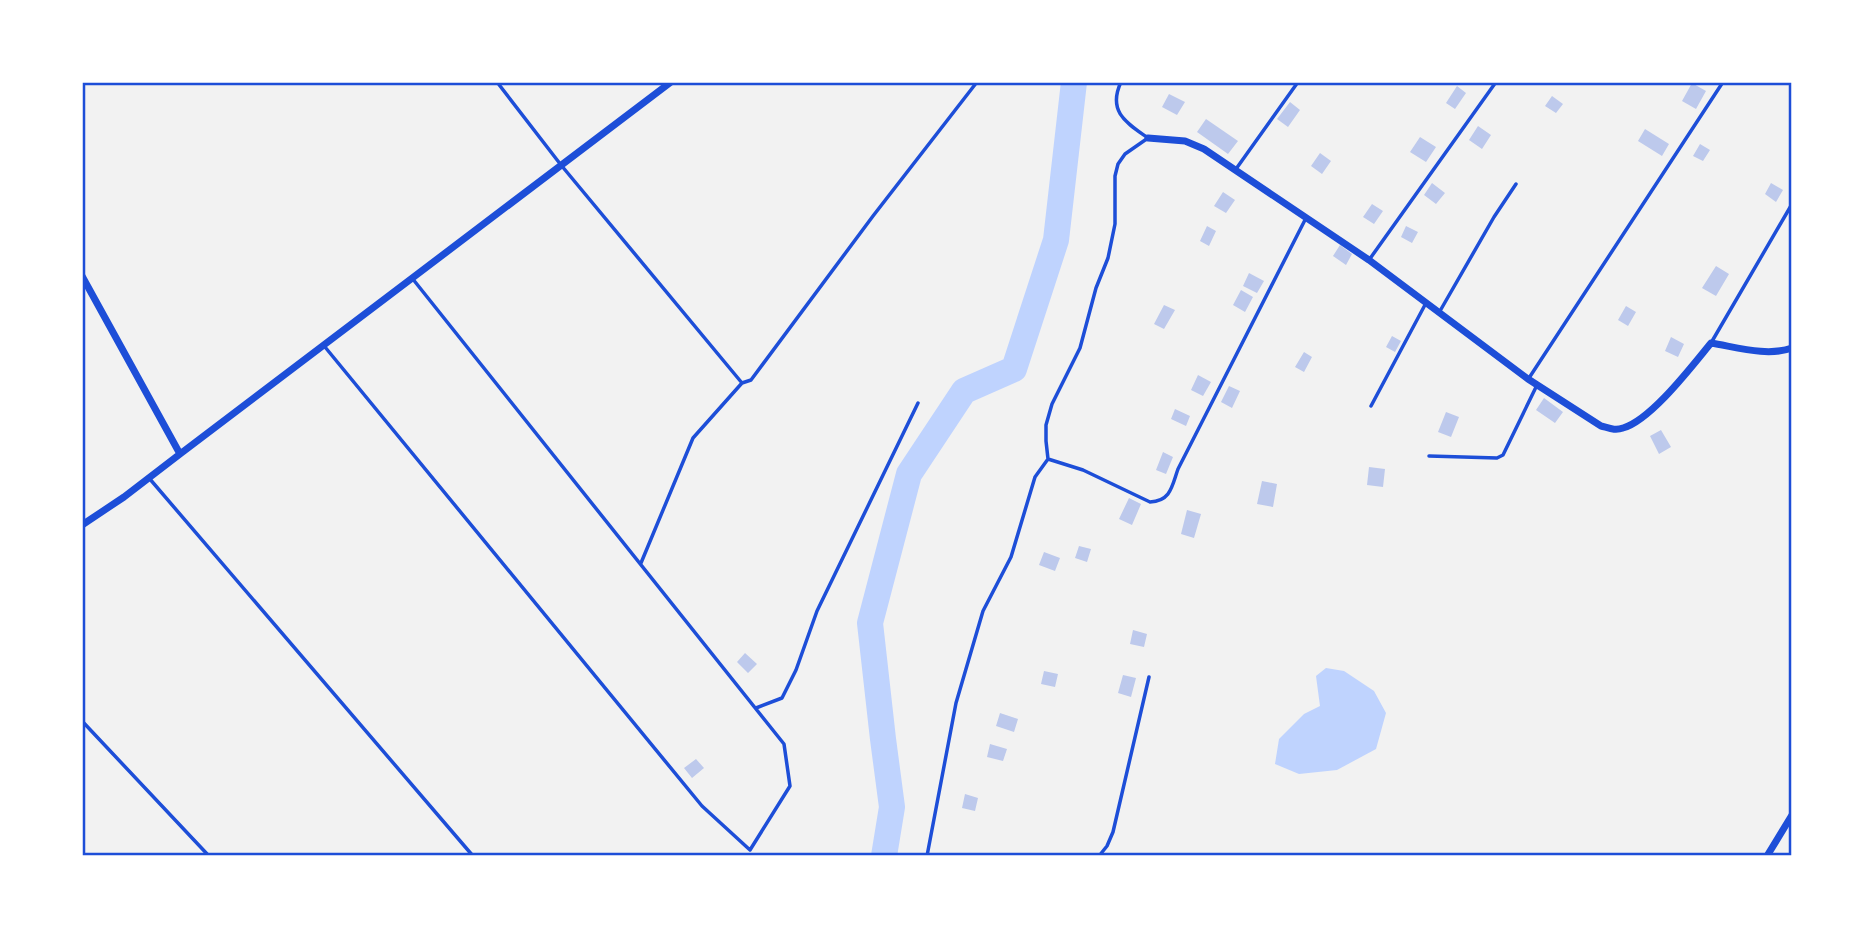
<svg xmlns="http://www.w3.org/2000/svg" width="1874" height="938" viewBox="0 0 1874 938" font-family="Raleway,sans-serif">
<rect width="100%" height="100%" fill="#f2f2f2"/>
<path fill="#bfd3fe" d="M1326 668 1344 671 1374 691 1386 713 1376 749 1337 770 1299 774 1275 764 1279 739 1304 714 1320 706 1316 676Z"/>
<g fill="none" stroke-linecap="round" stroke-linejoin="round">
<path stroke="#bfd3fe" stroke-width="26" d="M884 856 892 807 883 739 870 623 909 474 964 391 1014 369 1056 240 1074 82"/>
</g>
<path fill="#bdc9ec" d="M1692 83 1706 91 1696 109 1682 101Z
M1457 86 1466 93 1455 109 1446 103Z
M1169 94 1185 102 1177 115 1162 107Z
M1552 96 1563 104 1556 113 1545 106Z
M1290 102 1300 110 1288 127 1277 119Z
M1206 119 1238 141 1228 154 1197 132Z
M1478 126 1491 135 1482 149 1469 140Z
M1645 129 1669 144 1662 156 1638 141Z
M1420 137 1436 147 1426 162 1410 152Z
M1700 144 1710 150 1703 161 1693 156Z
M1320 153 1331 161 1322 174 1311 166Z
M1432 183 1445 193 1436 204 1424 195Z
M1771 183 1783 190 1776 202 1765 194Z
M1223 192 1235 200 1226 213 1214 206Z
M1372 204 1383 211 1374 224 1363 217Z
M1207 226 1216 231 1209 246 1200 241Z
M1406 226 1418 232 1412 243 1401 237Z
M1340 245 1352 254 1346 265 1333 256Z
M1716 266 1729 274 1716 296 1702 288Z
M1249 273 1264 281 1257 293 1243 286Z
M1241 290 1253 297 1245 312 1233 305Z
M1164 305 1175 310 1164 329 1154 324Z
M1626 306 1636 312 1628 326 1618 320Z
M1392 336 1401 341 1395 352 1386 347Z
M1671 337 1684 344 1678 357 1665 351Z
M1304 352 1312 357 1304 372 1295 367Z
M1198 375 1211 382 1203 396 1191 390Z
M1229 386 1240 391 1232 408 1221 402Z
M1544 398 1563 412 1555 423 1536 410Z
M1175 409 1190 416 1186 426 1171 419Z
M1446 412 1459 417 1451 437 1438 432Z
M1661 430 1671 447 1659 454 1650 436Z
M1163 452 1173 457 1166 474 1156 470Z
M1369 467 1385 469 1383 487 1367 485Z
M1262 481 1277 484 1273 507 1257 504Z
M1129 498 1141 504 1132 525 1119 519Z
M1187 510 1201 514 1194 538 1181 534Z
M1079 546 1091 549 1087 562 1075 558Z
M1044 552 1060 558 1055 571 1039 565Z
M1133 630 1147 634 1144 647 1130 644Z
M745 653 757 664 748 673 737 662Z
M1044 671 1058 674 1055 687 1041 684Z
M1123 675 1136 678 1131 697 1118 693Z
M1000 713 1018 719 1014 732 996 726Z
M990 744 1007 749 1003 761 987 757Z
M696 759 704 768 692 778 684 768Z
M965 794 978 798 975 811 962 808Z"/>
<g fill="none" stroke-linecap="round" stroke-linejoin="round">
<path stroke="#1d4ed8" stroke-width="3.5" d="M497 82 561 165 742 383
M1790 82 1792 84
M1236 169 1298 82
M1369 260 1496 82
M1440 311 1494 217 1516 184
M1711 343 1792 204
M325 347 702 806 750 850 790 786 784 744 412 278
M1529 378 1723 82
M1371 406 1426 303
M1429 456 1497 458 1503 455 1537 385
M1048 459 1083 470 1150 502C1171 501 1172 486 1178 469L1306 218
M149 478 473 856
M641 563 693 438 742 383 751 380 873 216 977 82
M756 708 782 698 796 670 817 611 918 403
M82 721 209 856
M927 856 956 703 983 611 1011 557 1035 477 1048 459 1046 441V425L1052 404 1080 348 1096 288 1108 258 1115 224V176L1118 164 1125 154 1148 138C1127 123 1107 112 1121 82
M1099 856 1107 846 1113 832 1149 677"/>
<path stroke="#1d4ed8" stroke-width="7" d="M1148 138 1185 141 1204 149 1369 260 1528 379 1601 426C1609 428 1615 431 1623 428 1651 420 1692 366 1711 343 1736 347 1767 357 1792 348
M82 276 180 454 124 497 82 525
M180 454 671 82
M1767 856 1792 815"/>
</g>
<rect width="1874" height="938" fill="none" stroke="#ffffff" stroke-width="168"/>
<rect x="84" y="84" width="1706" height="770" fill="none" stroke="#1d4ed8" stroke-width="2.5"/>
</svg>
